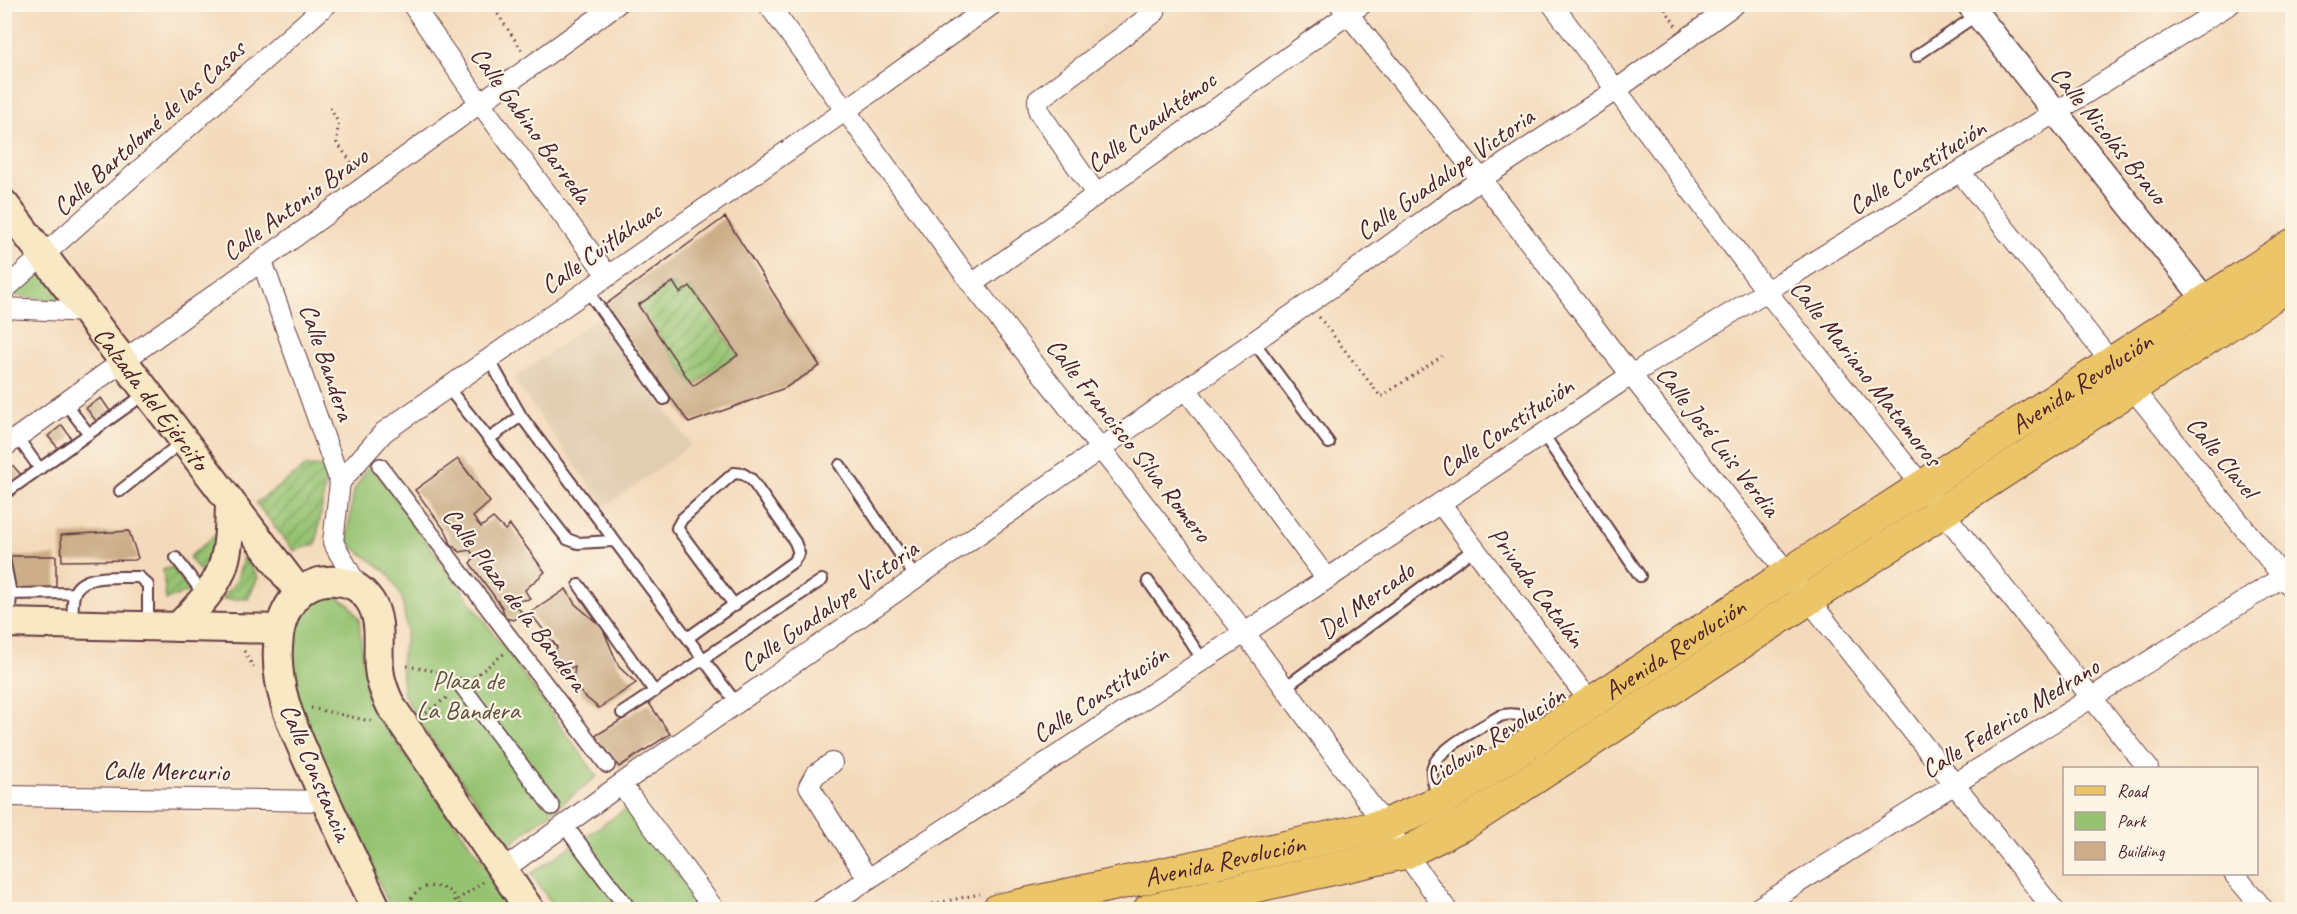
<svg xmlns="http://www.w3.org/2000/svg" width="2297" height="914" viewBox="0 0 2297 914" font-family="Caveat,sans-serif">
<defs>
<pattern id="garden-furrows" width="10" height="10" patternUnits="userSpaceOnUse" patternTransform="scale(1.5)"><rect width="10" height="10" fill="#96c372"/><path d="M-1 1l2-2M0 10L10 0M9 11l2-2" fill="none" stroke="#7c9e5e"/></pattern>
</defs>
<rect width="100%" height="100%" fill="#fcf5e5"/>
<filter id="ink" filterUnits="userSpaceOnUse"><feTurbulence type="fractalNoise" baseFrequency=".0167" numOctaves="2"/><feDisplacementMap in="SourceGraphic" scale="12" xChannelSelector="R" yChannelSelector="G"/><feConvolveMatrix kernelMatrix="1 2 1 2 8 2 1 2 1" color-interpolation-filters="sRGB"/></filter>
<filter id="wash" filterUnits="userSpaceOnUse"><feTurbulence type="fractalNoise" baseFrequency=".008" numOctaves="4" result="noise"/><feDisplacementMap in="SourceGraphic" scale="24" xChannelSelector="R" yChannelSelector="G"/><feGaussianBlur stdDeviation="1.35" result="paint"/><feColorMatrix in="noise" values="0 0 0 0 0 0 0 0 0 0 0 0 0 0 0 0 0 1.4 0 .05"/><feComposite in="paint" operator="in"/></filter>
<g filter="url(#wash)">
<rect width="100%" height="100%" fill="#f4dabc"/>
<path fill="#e1cdb1" d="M599 317 691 445 605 507 513 379Z"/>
<path fill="#96c372" stroke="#70714e" stroke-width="1.5" d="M42 267 66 302 6 294Z
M370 464 597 776 509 845 418 722 403 692 401 660 407 632 402 598 388 573 350 545 347 535 354 490Z
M336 596 350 605 359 619 367 702 517 909H391L304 724 293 684 292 636 297 617 305 605 318 597Z
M629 807 703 909H556L531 874Z"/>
<path fill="url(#garden-furrows)" stroke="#70714e" stroke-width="1.5" d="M673 282 680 292 690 286 738 355 693 386 638 305Z
M307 466 328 467 316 544 294 551 256 503Z
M220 531 205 578 189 557Z
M243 557 258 577 248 599H222L237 580Z
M172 567 190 591 166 600 163 570Z"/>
<g id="blocks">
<path fill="#ccad88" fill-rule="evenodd" d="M725 217 820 366 785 388 689 423 605 305ZM673 282 680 293 690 286 738 355 693 386 638 305Z
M101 398 110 411 96 421 86 408Z
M62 425 71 438 58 448 48 436Z
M458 459 490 502 473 517 481 527 493 518 505 530 510 525 545 572 525 590 530 599 511 602 521 611 514 620 505 618 502 607 470 563 475 557 470 550 460 552 451 544 447 533 415 490Z
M8 460 22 476 9 486 4 480V463Z
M129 531 138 558 135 560 62 561 61 535Z
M4 556H56V590H4Z
M566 589 575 604 602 627 619 667 636 683 599 708 583 695 573 681 575 666 561 673 554 668 553 656 557 647 530 613Z
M649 703 670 734 619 767 595 736Z"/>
</g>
</g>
<g filter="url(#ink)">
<use href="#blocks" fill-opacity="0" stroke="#643b41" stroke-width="1.5"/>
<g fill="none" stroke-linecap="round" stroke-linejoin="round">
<defs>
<path id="service" d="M1916 56 1977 15
M587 290 664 399
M1254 342 1329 443
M489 359 521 416 737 704
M448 388 489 439
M65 403 89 434
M521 416 489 439 567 539 578 543 612 541
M1543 434 1640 576
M17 437 40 469
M840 465 916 578
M120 491 183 441
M4 494 145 394
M4 558 11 594 9 622
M176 558 205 596
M1148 581 1203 660
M579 585 654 691
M4 594 74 593
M72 624C73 615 72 604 74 595 79 572 121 578 139 577L148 585V626
M689 637 793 562 799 553 795 542 751 479 743 474 734 473 682 519 677 528 735 606
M1284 688 1474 549
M622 713 822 580
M1439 799C1436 790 1431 780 1432 771 1432 751 1484 726 1500 716 1519 710 1529 720 1543 730"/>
<path id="pedestrian" d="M380 466 607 765
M462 686 552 807
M572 835 629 910"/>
<path id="minor" d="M412 4 480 103 608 276
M768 4 972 284 1244 632 1447 910
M1340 4 1481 179 1631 375 2054 910
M1552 4 1767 292 2148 768
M1960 172 2111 362
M1097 195 1039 112 1038 100 1155 12
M262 261 340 482
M972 284 1362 4
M4 290 327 4
M4 308 88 312
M2132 388 2292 588
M1186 389 1327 579
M4 447 617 4
M1440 503 1591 703
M358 587 333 542 340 482 384 432 845 111 993 4
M832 763 815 775 809 786 868 879
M621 784 715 910
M4 796 326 801
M503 870 621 784 1339 282 1481 179 1616 90 1735 4
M2234 874 2264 910
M821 910 1327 579 1631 375 2230 4
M1755 910 2292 571"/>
<path id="tertiary" d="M1969 4 2206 301"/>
<g id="secondary">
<path id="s1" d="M4 204 299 592"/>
<path d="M4 623 279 629"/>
<path d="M178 627C224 580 229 568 230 502"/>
<path d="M377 910C356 866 335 822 315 777 297 735 275 695 278 647 279 614 297 578 336 581 351 582 361 588 370 601 383 621 377 645 379 668 380 682 385 694 391 706L530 910"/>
</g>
<g id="primary">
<path id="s2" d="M998 910 1385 825 1439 802 2292 245"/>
<path d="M1149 910 1405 853 1464 824 2292 283"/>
</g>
</defs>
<use href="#service" stroke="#643b41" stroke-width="14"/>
<use href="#pedestrian" stroke="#643b41" stroke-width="18"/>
<use href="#minor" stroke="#643b41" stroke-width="22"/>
<use href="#tertiary" stroke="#643b41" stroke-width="27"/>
<use href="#secondary" stroke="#643b41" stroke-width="32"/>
<use href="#primary" stroke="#643b41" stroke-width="34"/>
<path stroke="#643b41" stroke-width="3" stroke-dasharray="1.5 4.5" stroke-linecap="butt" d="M491 4 523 52
M1662 4 1676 26
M330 108 338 122 337 143 358 171
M1319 317 1381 397 1442 356
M244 651 254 668
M407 666 452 674
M474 677 505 653
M311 708 374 722
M426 713 450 695
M407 910C412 886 433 880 452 893L459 910
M463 910 457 900 483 882
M903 910 980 894
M955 910 976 905"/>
<use href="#service" stroke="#fff" stroke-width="10"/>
<use href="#pedestrian" stroke="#fff" stroke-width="15"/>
<use href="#minor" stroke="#fff" stroke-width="20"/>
<use href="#tertiary" stroke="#fff" stroke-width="24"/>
<use href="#secondary" stroke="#f8e8c3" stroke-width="28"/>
<use href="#primary" stroke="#edc569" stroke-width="32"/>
</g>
</g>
<g text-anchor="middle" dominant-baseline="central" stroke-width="4.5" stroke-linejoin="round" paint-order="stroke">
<g font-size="26" fill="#4a1f2b" stroke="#fcf5e5">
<text transform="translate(1151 122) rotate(-36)">Calle Cuauhtémoc</text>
<text transform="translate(531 125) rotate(54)">Calle Gabino Barreda</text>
<text transform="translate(149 128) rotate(-42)">Calle Bartolomé de las Casas</text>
<text transform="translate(2109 135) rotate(51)">Calle Nicolás Bravo</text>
<text transform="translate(1917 167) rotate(-32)">Calle Constitución</text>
<text transform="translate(1445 174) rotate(-35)">Calle Guadalupe Victoria</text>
<text transform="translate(295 204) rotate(-36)">Calle Antonio Bravo</text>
<text transform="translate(601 248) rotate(-35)">Calle Cuitláhuac</text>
<text transform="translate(327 362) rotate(71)">Calle Bandera</text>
<text transform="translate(1866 373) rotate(52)">Calle Mariano Matamoros</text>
<text stroke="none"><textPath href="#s2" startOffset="1222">Avenida Revolución</textPath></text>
<text stroke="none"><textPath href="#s1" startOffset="244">Calzada del Ejército</textPath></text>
<text transform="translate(1506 427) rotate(-34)">Calle Constitución</text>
<text transform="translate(1129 440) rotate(52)">Calle Francisco Silva Romero</text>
<text transform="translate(1718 441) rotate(52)">Calle José Luis Verdia</text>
<text transform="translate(2222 457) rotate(51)">Calle Clavel</text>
<text transform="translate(1537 587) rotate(53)">Privada Catalán</text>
<text transform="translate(515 599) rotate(53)">Calle Plaza de la Bandera</text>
<text transform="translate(1366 600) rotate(-36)">Del Mercado</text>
<text transform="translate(829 606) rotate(-35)">Calle Guadalupe Victoria</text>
<text stroke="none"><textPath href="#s2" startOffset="736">Avenida Revolución</textPath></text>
<text transform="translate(1100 694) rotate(-33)">Calle Constitución</text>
<text transform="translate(2010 718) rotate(-32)">Calle Federico Medrano</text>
<text transform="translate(1495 736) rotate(-33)">Ciclovia Revolución</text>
<text transform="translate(166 771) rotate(1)">Calle Mercurio</text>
<text transform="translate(316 772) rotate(67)">Calle Constancia</text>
<text stroke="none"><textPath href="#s2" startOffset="232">Avenida Revolución</textPath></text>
</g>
<g font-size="26" fill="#615040" stroke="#fcf5e5">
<text x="468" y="680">Plaza de<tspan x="468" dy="30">La Bandera</tspan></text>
</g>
</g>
<rect width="2297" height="914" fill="none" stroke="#fcf5e5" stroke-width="24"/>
<rect x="2063" y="767" width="195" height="108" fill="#fcf5e5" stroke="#b59f9b" stroke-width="1.5"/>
<rect x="2075" y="786" width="30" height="9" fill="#edc569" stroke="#b59f9b" stroke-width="1.5"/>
<text x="2117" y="797" font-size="18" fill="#4a1f2b">Road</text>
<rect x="2075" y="812" width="30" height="18" fill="#96c372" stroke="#b59f9b" stroke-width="1.5"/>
<text x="2117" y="827" font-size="18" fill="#4a1f2b">Park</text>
<rect x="2075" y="842" width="30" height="18" fill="#ccad88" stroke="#b59f9b" stroke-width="1.5"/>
<text x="2117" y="857" font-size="18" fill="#4a1f2b">Building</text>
</svg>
